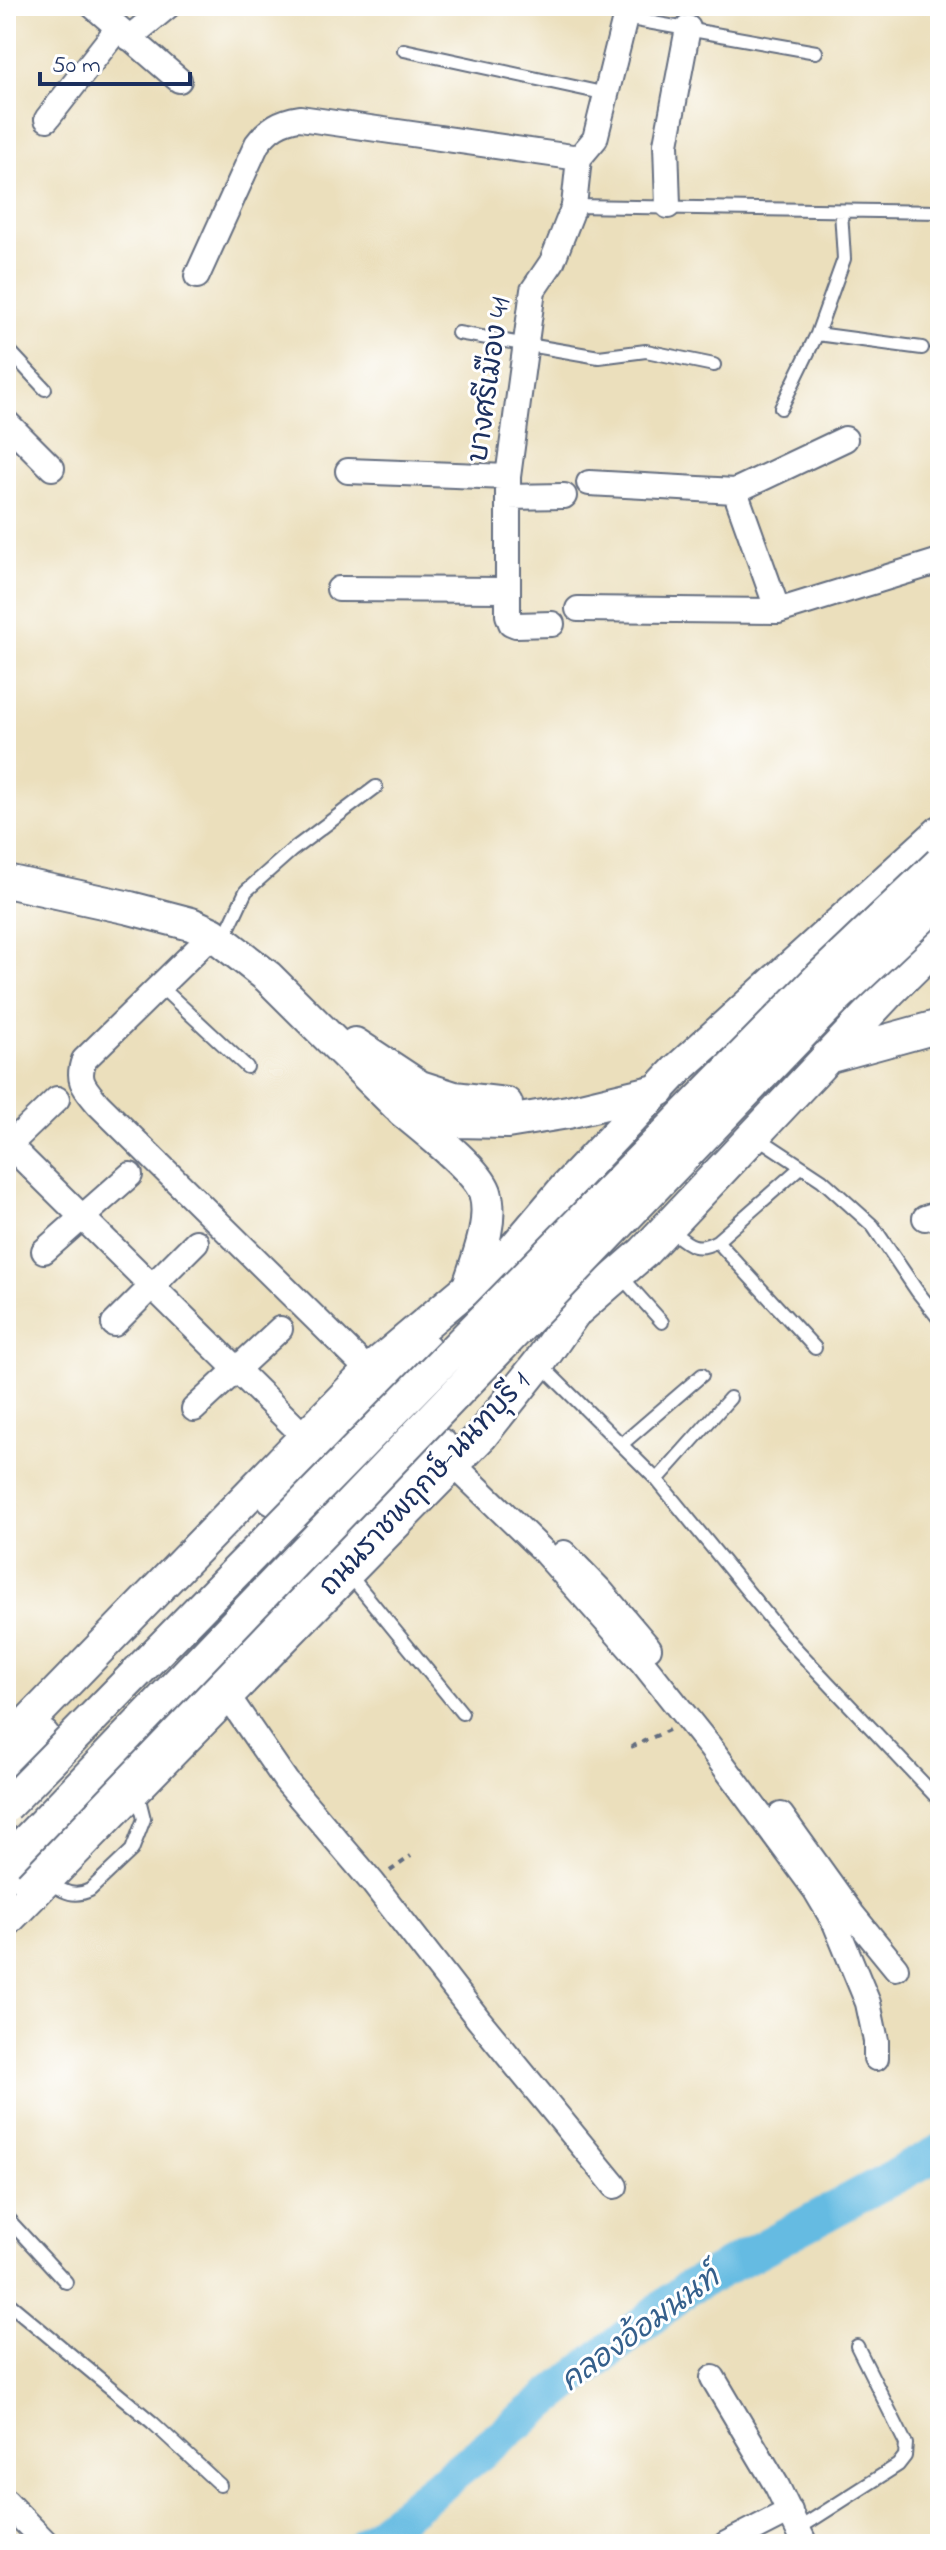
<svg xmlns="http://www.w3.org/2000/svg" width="946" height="2550" viewBox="0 0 946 2550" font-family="'Indie Flower','Playpen Sans Thai',sans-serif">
<rect width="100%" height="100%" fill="#fff"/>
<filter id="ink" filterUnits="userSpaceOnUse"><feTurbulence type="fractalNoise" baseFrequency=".0125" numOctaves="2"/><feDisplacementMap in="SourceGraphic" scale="16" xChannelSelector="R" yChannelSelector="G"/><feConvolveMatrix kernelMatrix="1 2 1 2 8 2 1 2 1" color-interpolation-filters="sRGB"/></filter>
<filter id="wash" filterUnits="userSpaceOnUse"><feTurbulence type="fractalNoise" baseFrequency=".006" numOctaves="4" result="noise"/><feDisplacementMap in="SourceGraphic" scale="32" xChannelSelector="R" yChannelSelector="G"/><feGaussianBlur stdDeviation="1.8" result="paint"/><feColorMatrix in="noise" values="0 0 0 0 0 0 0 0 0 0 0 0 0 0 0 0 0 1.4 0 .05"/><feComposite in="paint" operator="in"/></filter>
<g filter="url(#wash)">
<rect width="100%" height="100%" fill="#ebdfbc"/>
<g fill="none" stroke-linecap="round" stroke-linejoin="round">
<path stroke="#65bbe2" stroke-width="36" d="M365 2544 688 2288 940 2152"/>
</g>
</g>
<g filter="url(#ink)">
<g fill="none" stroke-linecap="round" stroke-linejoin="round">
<defs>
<path id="lane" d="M625 18 816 52
M404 50 607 94
M574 206 940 212
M458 333 599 357 646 351 714 365
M817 334 922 348
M6 347 45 389
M781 408 817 334 844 259 841 211
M223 940 246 891 291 851 376 787
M160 986 247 1067
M754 1135 822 1180 873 1226 917 1291 940 1320
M668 1228C686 1242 694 1254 717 1241L801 1167
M717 1241 815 1348
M619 1274 662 1322
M540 1364 657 1480 785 1637 940 1801
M622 1444 702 1375
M657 1480 730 1398
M348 1573 462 1713
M46 1881C62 1890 72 1899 90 1890L132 1850 144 1819 137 1791
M6 2217 66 2282
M6 2301 153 2423 220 2485
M798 2529 898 2465 905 2456 906 2444 857 2346"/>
<path id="street" d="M93 6 179 80
M129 38 168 6
M47 119 118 28
M668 206 666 144 688 28
M197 276 257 144C269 128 280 121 300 118L579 158
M6 422 52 468
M348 471 508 477
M589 483 735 491 845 439
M735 491 778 611
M508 497 564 496
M339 589 506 590
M578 609 778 611 940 561
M552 624 516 625 511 623 508 615V477L533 290 552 262 574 206 579 158 595 139 628 6
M213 934 84 1060C76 1081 85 1088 98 1104L369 1371
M9 1145 304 1436
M6 1148 57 1099
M925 1218 940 1213
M44 1251 130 1175
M114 1324 196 1242
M194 1409 280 1329
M453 1464 545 1553 643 1663 710 1747 816 1891 835 1923 868 2003 876 2041V2058
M564 1553 600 1590 649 1648
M227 1695 286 1781 373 1883 479 2020 615 2186
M781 1815 852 1914 896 1968
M713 2378 777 2486 805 2544
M6 2502 47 2544
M726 2544 790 2511"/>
<path id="secondary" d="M6 881 130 908 191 924 213 934 268 977 398 1106 455 1121 507 1122 568 1112 660 1090
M355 1044 420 1087 454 1098 506 1104
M827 1057 940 1026
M402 1110C423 1128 476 1168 485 1192 494 1222 477 1260 468 1289
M273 1499 425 1349
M6 1745 369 1371 512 1251 567 1186 677 1070 940 832
M6 1774 43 1736
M20 1874 324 1561 441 1445
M6 1921 481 1436 539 1363 574 1313 644 1252 891 990 940 942"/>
</defs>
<use href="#lane" stroke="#646d7f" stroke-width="16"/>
<use href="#street" stroke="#646d7f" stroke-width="28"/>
<use href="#secondary" stroke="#646d7f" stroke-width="36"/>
<path stroke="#646d7f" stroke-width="4" stroke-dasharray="6 6" stroke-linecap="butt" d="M631 1747 669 1730
M390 1871 411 1856"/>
<use href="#lane" stroke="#fff" stroke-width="12"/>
<use href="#street" stroke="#fff" stroke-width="24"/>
<use href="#secondary" stroke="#fff" stroke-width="32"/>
<defs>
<path id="secondary-bridge" d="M6 1806 819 978 940 863
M6 1862 837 997 940 900"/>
</defs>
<use href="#secondary-bridge" stroke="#646d7f" stroke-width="36" stroke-linecap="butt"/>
<use href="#secondary-bridge" stroke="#fff" stroke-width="32"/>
</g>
</g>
<g text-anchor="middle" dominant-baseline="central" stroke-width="6" stroke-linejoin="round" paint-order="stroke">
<g font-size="28" fill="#1b2f5e" stroke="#fff">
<text transform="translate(491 380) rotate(-82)">บางศรีเมือง 41</text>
<text transform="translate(426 1485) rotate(-47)">ถนนราชพฤกษ์-นนทบุรี 1</text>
</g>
<g font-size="30" font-style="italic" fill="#35608c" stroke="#fff">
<text transform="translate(641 2331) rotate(-36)">คลองอ้อมนนท์</text>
</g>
</g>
<rect width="946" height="2550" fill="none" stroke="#fff" stroke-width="32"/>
<path d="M40 72v12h150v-12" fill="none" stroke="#1b2f5e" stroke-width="4"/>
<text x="52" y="72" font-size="24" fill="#1b2f5e" stroke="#ffffff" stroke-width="6" paint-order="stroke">50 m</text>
</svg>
